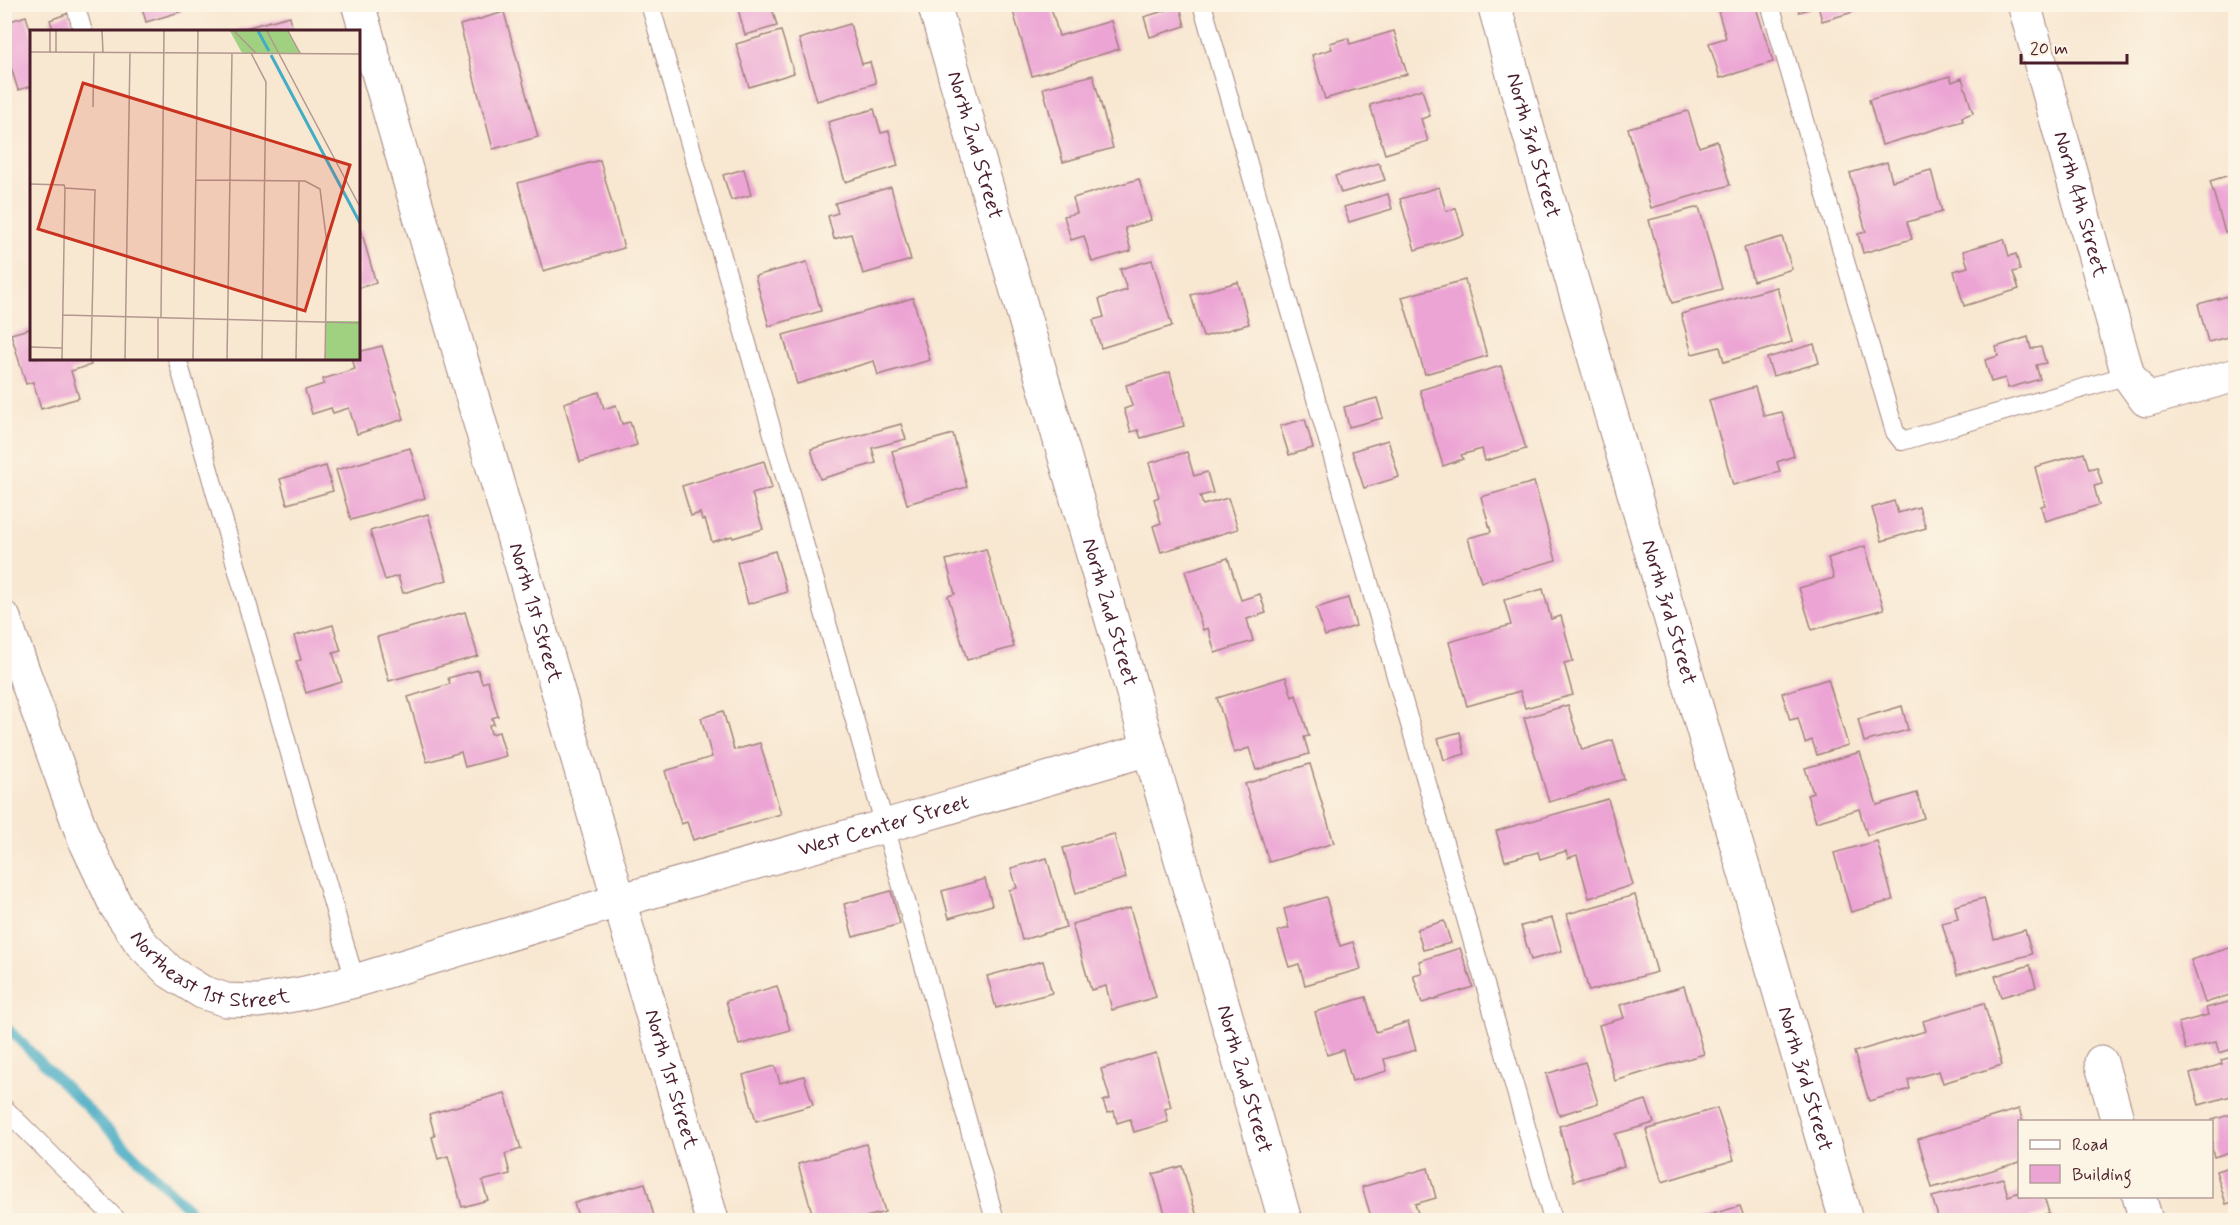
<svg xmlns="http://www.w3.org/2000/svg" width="2240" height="1225" viewBox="0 0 2240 1225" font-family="Mynerve,sans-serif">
<rect width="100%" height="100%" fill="#fcf5e5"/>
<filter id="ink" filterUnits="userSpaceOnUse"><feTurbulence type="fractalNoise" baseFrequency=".0167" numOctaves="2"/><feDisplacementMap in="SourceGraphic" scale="12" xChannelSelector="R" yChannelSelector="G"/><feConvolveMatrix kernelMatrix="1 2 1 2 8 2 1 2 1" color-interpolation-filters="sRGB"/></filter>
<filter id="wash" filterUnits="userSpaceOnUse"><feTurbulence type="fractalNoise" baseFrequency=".008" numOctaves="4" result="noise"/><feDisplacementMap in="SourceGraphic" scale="24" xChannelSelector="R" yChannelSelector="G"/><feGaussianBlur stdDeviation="1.35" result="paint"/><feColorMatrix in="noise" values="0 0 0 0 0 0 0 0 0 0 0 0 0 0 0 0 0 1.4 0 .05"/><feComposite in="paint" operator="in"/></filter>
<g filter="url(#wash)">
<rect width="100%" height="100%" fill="#f8e7d1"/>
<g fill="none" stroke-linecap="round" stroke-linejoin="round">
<path stroke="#44acc4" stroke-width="10" d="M4 1025 199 1220"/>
</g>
<g id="blocks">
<path fill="#eca4d4" d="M141 4H181L183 11 146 22Z
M771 4 777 26 745 35 737 5Z
M1023 4H1050L1059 36 1111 21 1119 49 1032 76 1012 8Z
M1716 4H1755L1773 62 1720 78 1709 43 1726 38Z
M1797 4H1878V5L1822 21 1818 6 1799 12Z
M1180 6 1185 26 1150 37 1144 17Z
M504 12 538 137 493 149 460 25Z
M69 13 75 32H54L50 20Z
M26 16 32 35V86L18 90 9 61 4 63V23Z
M290 16 293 32H237V30Z
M850 24 862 64 870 62 876 83 817 101 799 39Z
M781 31 794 73 749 87 736 44Z
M1394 31 1407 74 1325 99 1312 55 1332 49 1330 43 1348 38 1350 44Z
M1093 75 1113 148 1063 162 1043 88Z
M1950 76 1952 82 1962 78 1973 113 1962 117 1963 121 1882 145 1869 100Z
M1422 89 1430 116 1421 119 1428 141 1385 154 1370 105Z
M874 109 881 133 889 131 898 166 845 182 828 122Z
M1688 111 1699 147 1717 141 1730 185 1651 208 1628 128Z
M600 160 624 248 543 271 518 183Z
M1887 162 1892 181 1931 170 1942 212 1907 222 1912 239 1863 253 1858 234 1866 232 1850 173Z
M1379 163 1385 180 1341 193 1335 176Z
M744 169 751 195 731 200 723 175Z
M2236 173V229L2225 232 2210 181Z
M1139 179 1151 220 1125 228 1131 251 1092 262 1084 236 1071 240 1064 216 1077 213 1073 198Z
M891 187 911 260 863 274 851 234 834 239 828 216 838 213 835 203Z
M1439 187 1446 211 1456 208 1464 235 1415 250 1400 199Z
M1388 194 1392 209 1349 222 1344 207Z
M1699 207 1722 289 1672 303 1649 220Z
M361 230 376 283 358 288V231Z
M1782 237 1792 269 1753 281 1744 248Z
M2004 239 2009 256 2016 254 2020 270 2013 272 2019 289 1964 306 1954 271 1968 267 1963 251Z
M1152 260 1172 326 1101 348 1093 320 1104 317 1099 299 1127 290 1120 269Z
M807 262 821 311 769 326 755 276Z
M1465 280 1487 356 1425 374 1402 297Z
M1238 282 1249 324 1203 337 1191 295Z
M1777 287 1792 342 1724 362 1720 347 1692 354 1681 314Z
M2236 294V335L2208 342 2198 304Z
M913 298 930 360 878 375 874 361 797 384 783 335Z
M32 328V358H89L91 365 71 371 79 398 41 409 33 382 26 384 11 334Z
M2028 337 2031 349 2041 347 2046 363 2036 365 2040 379 2008 388 2005 378 1991 382 1985 360 1998 356 1996 347Z
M1814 344 1819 363 1773 376 1767 358Z
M382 346 404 419 357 434 349 408 333 413 331 408 312 414 305 390 324 384 323 379 355 369 352 358H358V352Z
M1501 366 1526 449 1485 461 1482 449 1461 455 1463 459 1443 466 1420 390Z
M1170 372 1184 426 1141 438 1138 430 1131 432 1124 409 1132 406 1126 385Z
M1755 387 1764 416 1782 412 1794 456 1777 462 1780 472 1733 485 1709 400Z
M599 392 604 409 616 405 622 424 630 422 637 445 580 462 564 403Z
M1377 398 1383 418 1349 427 1344 407Z
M1305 419 1313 448 1289 455 1280 426Z
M901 424 906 439 872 448 876 463 820 479 811 449Z
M953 434 967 487 907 504 892 451Z
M1388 440 1399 477 1364 488 1352 451Z
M410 448 425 498 351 520 336 470Z
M1187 452 1194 476 1207 472 1213 493 1200 496 1203 505 1228 498 1238 529 1161 552 1153 526 1161 523 1154 499 1159 497 1149 463Z
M2084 453 2089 469 2097 467 2102 484 2094 486 2099 505 2045 521 2041 506 2045 505 2035 467Z
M764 461 772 488 752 494 763 529 733 538 732 536 712 542 705 519 702 520 700 513 691 516 682 486Z
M326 466 333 491 287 504 280 479Z
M1534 482 1556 560 1481 582 1468 538 1491 532 1481 497Z
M1894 501 1898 513 1919 507 1926 528 1882 541 1872 508Z
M428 514 447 580 403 593 398 576 385 580 370 531Z
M1865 546 1884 609 1812 630 1799 588 1834 578 1828 558Z
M986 549 1014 647 967 660 948 596 955 594 946 560Z
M775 551 787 592 748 604 737 562Z
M1228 558 1241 600 1260 594 1266 613 1247 619 1253 641 1215 653 1208 628 1203 630 1185 571Z
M1543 589 1551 619 1561 616 1573 661 1564 663 1573 695 1525 708 1520 691 1467 706 1449 642 1511 625 1504 600Z
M1348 598 1356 626 1325 636 1316 608Z
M465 612 478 656 389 681 377 637Z
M333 625 341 651 333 653 342 682 306 693 296 661 301 660 294 636Z
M478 670 482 683 488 681 498 716 492 718 494 724 489 725 491 734 499 732 506 756 465 767 461 752 427 762 408 697 450 684 448 678Z
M1286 677 1292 697 1296 695 1309 736 1304 737 1309 754 1256 770 1249 748 1234 753 1217 698Z
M1828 679 1848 745 1817 755 1812 740 1805 743 1798 718 1790 720 1782 693Z
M1568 705 1582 750 1613 740 1624 779 1549 802 1524 718Z
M1902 706 1908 730 1864 742 1858 719Z
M723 711 734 750 760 743 781 814 693 840 687 822 681 824 665 771 712 757 701 718Z
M1460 732 1465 754 1444 760 1438 738Z
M1860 752 1877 805 1917 793 1924 818 1867 835 1859 809 1816 822 1807 795 1813 793 1805 768Z
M1310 764 1334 843 1269 862 1245 784Z
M1608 799 1633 885 1589 898 1577 855 1568 858 1566 851 1540 859 1538 852 1505 861 1496 831Z
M1114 834 1126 878 1076 893 1063 848Z
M1877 841 1893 900 1851 912 1834 853Z
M1047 858 1066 927 1022 940 1009 890 1017 888 1011 868Z
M985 879 992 905 949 918 942 891Z
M891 891 900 924 853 937 844 904Z
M1635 895 1657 972 1589 991 1567 914Z
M1326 897 1340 946 1353 942 1361 969 1305 985 1299 964 1289 967 1278 931 1289 928 1284 909Z
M1984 898 1994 939 2025 930 2032 954 1957 975 1942 923 1958 919 1955 906Z
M1130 908 1156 997 1112 1010 1106 986 1091 990 1072 924Z
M1552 918 1562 951 1531 960 1521 926Z
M1444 921 1451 943 1423 950 1417 929Z
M1460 948 1473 987 1422 1003 1413 975 1422 973 1419 961Z
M2229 948 2236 963V993L2205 1003 2191 960Z
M1043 961 1052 993 996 1008 987 976Z
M2030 965 2036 987 2001 997 1995 976Z
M777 986 790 1030 739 1045 726 1001Z
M1684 986 1704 1054 1615 1081 1599 1025 1624 1018 1620 1005Z
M1366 997 1376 1032 1408 1022 1416 1050 1384 1059 1387 1071 1352 1081 1343 1050 1327 1055 1315 1012Z
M2236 1000V1048L2219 1053 2216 1042 2186 1050 2178 1023 2208 1015 2206 1008Z
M1984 1003 2002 1065 1943 1083 1939 1071 1908 1080 1910 1089 1869 1101 1854 1052 1926 1031 1923 1021Z
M1156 1053 1171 1107 1165 1109 1168 1122 1134 1132 1130 1119 1117 1123 1114 1111 1107 1113 1103 1101 1110 1099 1101 1069Z
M2236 1056V1107L2231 1096 2199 1105 2190 1074 2222 1064 2221 1060Z
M1585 1062 1598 1103 1559 1115 1546 1074Z
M775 1066 780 1083 804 1076 813 1105 756 1121 743 1075Z
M505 1093 521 1149 505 1154 510 1174 482 1181 488 1200 462 1207 448 1156 438 1159 432 1137 435 1136 429 1114Z
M1646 1100 1654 1123 1615 1134 1624 1166 1574 1181 1559 1126Z
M1717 1108 1734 1160 1662 1182 1646 1130Z
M2019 1109 2023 1122H2020V1162L1932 1188 1918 1139Z
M2236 1113V1150L2214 1157 2212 1148V1120Z
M866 1144 885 1212 855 1220H814L798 1164Z
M2236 1165V1201L2226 1204 2216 1171Z
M1182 1166 1198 1220H1167L1153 1174Z
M1428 1168 1436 1198 1415 1204 1419 1216 1404 1220H1372L1362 1187Z
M2003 1178 2008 1196 2020 1192V1196H2044L2049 1213 2023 1220H1939L1932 1197Z
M645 1183 655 1220H579L574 1203Z
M1740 1206 1745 1220H1692Z
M974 1214 976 1220H952Z"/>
</g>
</g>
<g filter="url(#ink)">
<use href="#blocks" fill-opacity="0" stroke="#a1837e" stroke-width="1.5"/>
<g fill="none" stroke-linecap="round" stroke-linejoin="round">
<defs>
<path id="lane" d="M75 4 83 32
M650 4 885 826 995 1220
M1202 4 1553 1220
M1770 4 1895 432 1902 441 2128 375
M177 358 355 981
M4 1108 117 1220"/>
<g id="street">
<path id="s1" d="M358 4 712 1220"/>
<path id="s2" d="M934 4 1285 1220"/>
<path id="s3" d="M1494 4 1527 126 1846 1220"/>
<path id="s4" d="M2024 4 2128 375 2146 400 2236 375"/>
<path id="s5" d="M4 618 83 836 116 906 141 943 170 972 202 992 226 1000 259 1001 305 993 355 981 618 901 885 826 1149 749"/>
<path d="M2101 1062 2118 1122"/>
<path d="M2139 1196 2146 1220"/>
</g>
</defs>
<use href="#lane" stroke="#a1837e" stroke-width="20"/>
<use href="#street" stroke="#a1837e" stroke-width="35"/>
<use href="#lane" stroke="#fff" stroke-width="18"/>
<use href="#street" stroke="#fff" stroke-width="33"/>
</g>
</g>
<g text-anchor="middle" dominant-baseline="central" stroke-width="4.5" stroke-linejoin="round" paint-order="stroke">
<g font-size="21" fill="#4a1f2b" stroke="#fcf5e5">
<text stroke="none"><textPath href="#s2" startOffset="147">North 2nd Street</textPath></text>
<text stroke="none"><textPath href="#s3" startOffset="147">North 3rd Street</textPath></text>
<text stroke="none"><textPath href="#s4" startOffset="208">North 4th Street</textPath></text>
<text stroke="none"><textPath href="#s2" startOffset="633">North 2nd Street</textPath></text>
<text stroke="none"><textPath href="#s1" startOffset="634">North 1st Street</textPath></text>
<text stroke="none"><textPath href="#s3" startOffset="633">North 3rd Street</textPath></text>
<text stroke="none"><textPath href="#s5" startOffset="1140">West Center Street</textPath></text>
<text stroke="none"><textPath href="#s5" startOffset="432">Northeast 1st Street</textPath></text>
<text stroke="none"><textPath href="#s1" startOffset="1120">North 1st Street</textPath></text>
<text stroke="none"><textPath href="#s2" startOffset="1119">North 2nd Street</textPath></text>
<text stroke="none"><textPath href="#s3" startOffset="1119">North 3rd Street</textPath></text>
</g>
</g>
<g transform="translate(30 30)">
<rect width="330" height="330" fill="#f8e7d1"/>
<path d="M200 1H258L270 23H212ZM296 291H330V329H295Z" fill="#9fd181"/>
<path fill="none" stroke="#44acc4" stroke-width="3" d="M228 1 239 21M241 25 330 193"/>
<path fill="none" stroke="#b2978f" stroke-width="1.5" d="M26 1V22M72 1 73 22M204 1 226 23M237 1 330 177M258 1 270 23M0 22 330 24M20 22V1M221 23 236 52 232 329M63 77 64 22M165 150 275 151 290 159 297 214 295 329M0 154 34 155 35 158 32 329M35 158 65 160 61 329M33 285 330 293M131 287 134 1M0 317 32 318M95 329 100 22M128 329V287M163 329 168 1M197 329 202 23M266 329 269 151"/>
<path fill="#c8321e" fill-opacity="0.15" stroke="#c8321e" stroke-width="3" d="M53 53 320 135 275 281 8 199Z"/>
<rect width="330" height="330" fill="none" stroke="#4a1f2b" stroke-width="3"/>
</g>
<rect width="2240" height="1225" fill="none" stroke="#fcf5e5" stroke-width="24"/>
<rect x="2018" y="1120" width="195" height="78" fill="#fcf5e5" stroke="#b59f9b" stroke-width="1.5"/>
<rect x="2030" y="1140" width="30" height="9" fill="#ffffff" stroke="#b59f9b" stroke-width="1.5"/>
<text x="2072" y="1150" font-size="18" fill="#4a1f2b">Road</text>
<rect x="2030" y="1165" width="30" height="18" fill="#eca4d4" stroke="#b59f9b" stroke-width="1.5"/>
<text x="2072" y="1180" font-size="18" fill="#4a1f2b">Building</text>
<path d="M2021 54v9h106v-9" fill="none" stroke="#4a1f2b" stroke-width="3"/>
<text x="2030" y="54" font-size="18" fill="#4a1f2b" stroke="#fcf5e5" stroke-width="4.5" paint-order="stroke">20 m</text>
</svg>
